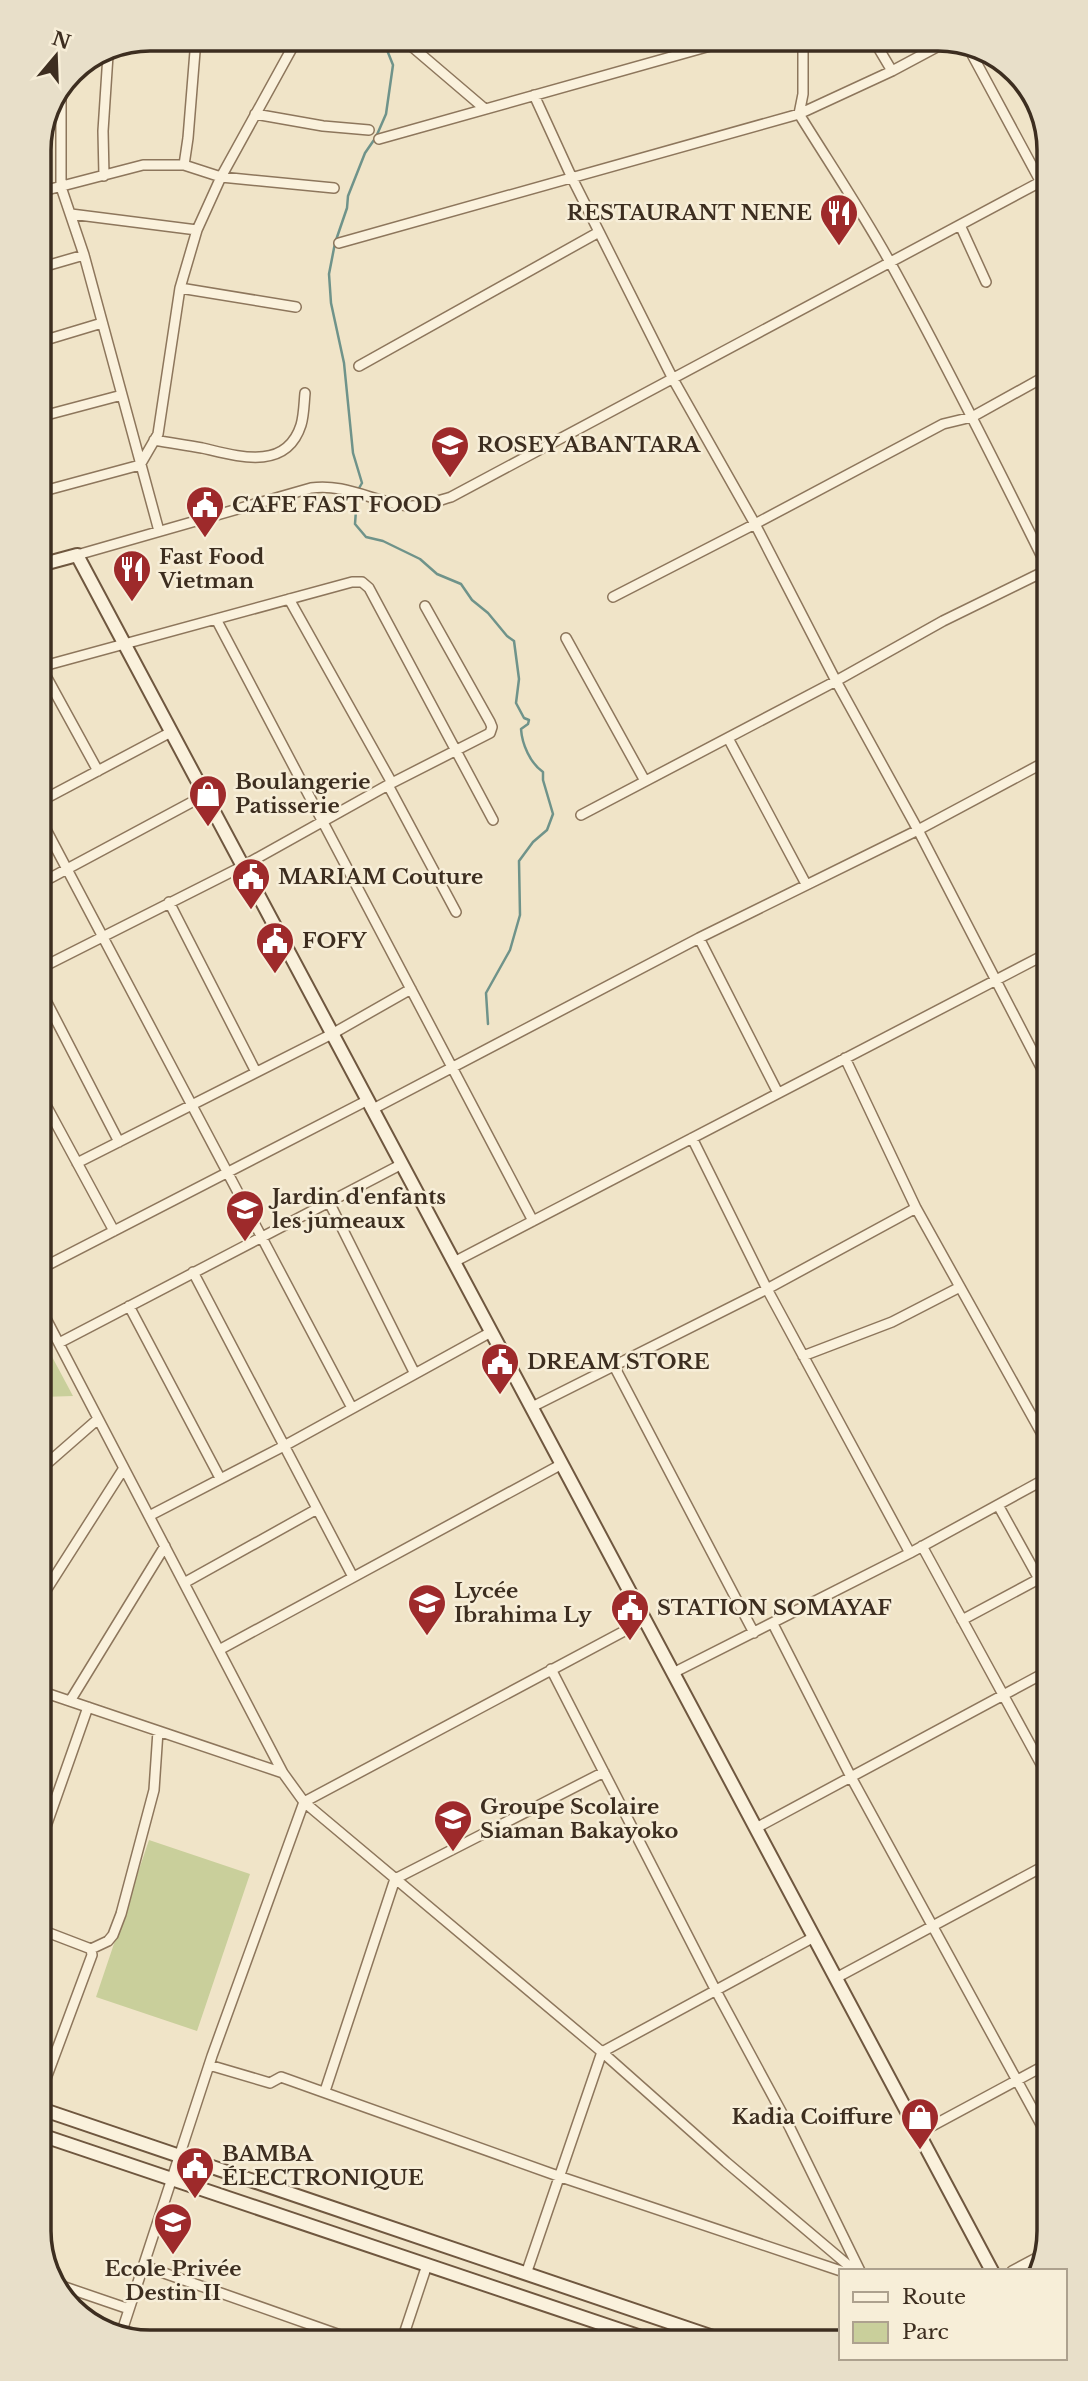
<svg xmlns="http://www.w3.org/2000/svg" width="1088" height="2381" viewBox="0 0 1088 2381" font-family="'Libre Baskerville',serif">
<rect width="100%" height="100%" fill="#f0e4c8"/>
<path fill="#c9cf9b" d="M42 1338 73 1396 42 1397Z
M149 1840 250 1874 197 2031 96 1997Z"/>
<g fill="none" stroke-linecap="round" stroke-linejoin="round">
<path stroke="#6f938a" stroke-width="2.5" d="M358 490 362 483 353 453 344 363 331 303 329 274 335 243 347 208 348 196 365 153 376 137 386 114 393 65 385 45 379 39
M357 496 355 524 366 537 383 541 420 559 437 574 461 584 472 600 488 613 507 636 514 641 519 679 516 703 524 718 529 720 528 724 521 729C522 744 530 763 543 772V780L553 814 547 830 533 842 519 861 520 915 510 950 486 993 488 1024"/>
<defs>
<path id="street" d="M403 39 485 109
M803 39V94L799 114C830 164 863 213 891 264 945 362 995 462 1045 563
M873 39 892 71
M968 47 1044 188
M61 93V187L84 255 159 531
M534 95 572 178 673 379 755 524 836 681 918 830 1046 1077
M255 114 323 126 369 130
M379 139 735 39
M184 165 188 138 196 39
M104 176 103 131 108 55
M39 192 143 165H184L221 177 334 188
M71 214 197 230
M960 225 986 282
M339 243 799 114 892 71 950 40
M39 268 84 255
M180 288 296 307
M39 342 102 323
M359 366 599 232
M39 417 122 395
M154 440C170 443 186 445 202 448 237 456 286 472 301 425 304 415 304 403 305 393
M40 492 140 465 158 434 180 288 197 230 221 177 297 39
M77 555 311 488C345 483 374 502 408 506 423 507 437 501 451 497L1044 180
M613 597 755 524 943 424 972 417 1044 377
M289 599 392 783
M216 619 533 1221
M566 638 645 781
M40 667 352 582H362L369 588 493 820
M41 667 98 771
M728 738 806 884
M388 785 456 912
M41 801 171 732
M581 815 836 681 943 621 1045 571
M41 820 352 1408
M41 883 205 795
M169 902 256 1072
M699 938 778 1093
M41 968 243 866 388 785 490 733 492 727 490 722 425 606
M41 991 119 1142
M845 1058 916 1208 1047 1443
M41 1096 114 1231
M373 1109 699 938 918 830 1045 762
M692 1138 767 1289 910 1553
M77 1163 332 1034 411 989
M329 1202 415 1374
M454 1262 1046 954
M42 1268 368 1100
M193 1272 353 1577
M129 1306 220 1478
M42 1311 283 1773 304 1802 602 2052 726 2162 855 2271
M59 1343 402 1164
M803 1356 892 1322 960 1287
M614 1366 754 1633
M532 1407 767 1289 916 1208
M42 1468 98 1419
M998 1505 1039 1579
M149 1516 284 1446 491 1332
M922 1546 1048 1777
M184 1583 317 1509
M43 1595 124 1468
M962 1620 1048 1574
M773 1624 851 1777 1049 2139
M219 1650 562 1464
M551 1669 715 1989 790 2128 860 2271
M673 1673 910 1553 1047 1478
M43 1692 283 1773
M70 1701 165 1546
M756 1828 1048 1671
M43 1835 88 1707
M44 1931 91 1949 92 1955 44 2084
M91 1949 108 1941 113 1935 121 1914 154 1790 158 1731
M836 1978 1048 1864
M209 2065 270 2083 281 2077 558 2176 841 2271
M325 2091 395 1879 604 1772
M919 2133 1049 2063
M144 2266 357 2341
M1012 2271 1042 2255
M526 2274 602 2052 814 1937
M56 2284 129 2309
M121 2334 212 2056 304 1802 645 1620
M402 2340 427 2265"/>
<path id="secondary" d="M40 565 77 555 992 2271
M44 2110 716 2338
M44 2136 647 2339"/>
</defs>
<use href="#street" stroke="#8d765c" stroke-width="12"/>
<use href="#secondary" stroke="#6f573f" stroke-width="16"/>
<use href="#street" stroke="#faf1dc" stroke-width="9"/>
<use href="#secondary" stroke="#faf1dc" stroke-width="12"/>
</g>
<defs>
<symbol id="restaurant-pin" viewBox="-11 -11 22 30"><path d="M0 17L-7.5 6A9.5 9.5 0 1 1 7.5 6Z" fill="#9e2a2b" stroke="#f7eed8"/><path d="M-5-6h1v4h1v-4h1v4h1v-4h1v5L-1.5 .5V6h-2V.5L-5-1ZM5-6V6H3V1.5H1.5Q1.5-4 5-6Z" fill="#fff"/></symbol>
<symbol id="university-pin" viewBox="-11 -11 22 30"><path d="M0 17L-7.5 6A9.5 9.5 0 1 1 7.5 6Z" fill="#9e2a2b" stroke="#f7eed8"/><path d="M0-5L7-2L0 1L-7-2ZM-4 1L0 2.5L4 1V4Q0 6-4 4Z" fill="#fff"/></symbol>
<symbol id="civic-pin" viewBox="-11 -11 22 30"><path d="M0 17L-7.5 6A9.5 9.5 0 1 1 7.5 6Z" fill="#9e2a2b" stroke="#f7eed8"/><path d="M-.6-6.5H3V-4.5H.6V-3L4-1V1h2V6H-6V1h2V-1L-.6-3ZM-1.2 2.5V6h2.4V2.5Z" fill="#fff"/></symbol>
<symbol id="shop-pin" viewBox="-11 -11 22 30"><path d="M0 17L-7.5 6A9.5 9.5 0 1 1 7.5 6Z" fill="#9e2a2b" stroke="#f7eed8"/><path d="M-5-2.5h2.3a2.7 3.5 0 0 1 5.4 0H5L5.5 6h-11ZM-1.5-2.5h3a1.5 2.3 0 0 0-3 0Z" fill="#fff"/></symbol>
<symbol id="school-pin" viewBox="-11 -11 22 30"><path d="M0 17L-7.5 6A9.5 9.5 0 1 1 7.5 6Z" fill="#9e2a2b" stroke="#f7eed8"/><path d="M0-5L7-2L0 1L-7-2ZM-4 1L0 2.5L4 1V4Q0 6-4 4Z" fill="#fff"/></symbol>
</defs>
<g fill-rule="evenodd">
<use href="#restaurant-pin" x="817" y="191" width="44" height="60"/>
<use href="#university-pin" x="428" y="423" width="44" height="60"/>
<use href="#civic-pin" x="183" y="483" width="44" height="60"/>
<use href="#restaurant-pin" x="110" y="547" width="44" height="60"/>
<use href="#shop-pin" x="186" y="772" width="44" height="60"/>
<use href="#civic-pin" x="229" y="855" width="44" height="60"/>
<use href="#civic-pin" x="253" y="919" width="44" height="60"/>
<use href="#school-pin" x="223" y="1187" width="44" height="60"/>
<use href="#civic-pin" x="478" y="1340" width="44" height="60"/>
<use href="#school-pin" x="405" y="1581" width="44" height="60"/>
<use href="#civic-pin" x="608" y="1586" width="44" height="60"/>
<use href="#school-pin" x="431" y="1797" width="44" height="60"/>
<use href="#shop-pin" x="898" y="2095" width="44" height="60"/>
<use href="#civic-pin" x="173" y="2144" width="44" height="60"/>
<use href="#school-pin" x="151" y="2200" width="44" height="60"/>
</g>
<g text-anchor="middle" dominant-baseline="central" stroke-width="5" stroke-linejoin="round" paint-order="stroke">
<g font-size="21" font-weight="bold" fill="#3d2e20" stroke="#f7eed8" text-anchor="start">
<text x="812" y="213" text-anchor="end">RESTAURANT NENE</text>
<text x="477" y="445">ROSEY ABANTARA</text>
<text x="232" y="505">CAFE FAST FOOD</text>
<text x="159" y="557">Fast Food<tspan x="159" dy="24">Vietman</tspan></text>
<text x="235" y="782">Boulangerie<tspan x="235" dy="24">Patisserie</tspan></text>
<text x="278" y="877">MARIAM Couture</text>
<text x="302" y="941">FOFY</text>
<text x="272" y="1197">Jardin d'enfants<tspan x="272" dy="24">les jumeaux</tspan></text>
<text x="527" y="1362">DREAM STORE</text>
<text x="454" y="1591">Lycée<tspan x="454" dy="24">Ibrahima Ly</tspan></text>
<text x="657" y="1608">STATION SOMAYAF</text>
<text x="480" y="1807">Groupe Scolaire<tspan x="480" dy="24">Siaman Bakayoko</tspan></text>
<text x="893" y="2117" text-anchor="end">Kadia Coiffure</text>
<text x="222" y="2154">BAMBA<tspan x="222" dy="24">ÉLECTRONIQUE</tspan></text>
<text x="173" y="2269" text-anchor="middle">Ecole Privée<tspan x="173" dy="24">Destin II</tspan></text>
</g>
</g>
<path d="M0 0H1088V2381H0ZM150 51H938A99 99 0 0 1 1037 150V2231A99 99 0 0 1 938 2330H150A99 99 0 0 1 51 2231V150A99 99 0 0 1 150 51Z" fill="#e8dfc9" fill-rule="evenodd"/>
<path fill="none" stroke="#3d2e20" stroke-width="3.5" d="M150 51H938A99 99 0 0 1 1037 150V2231A99 99 0 0 1 938 2330H150A99 99 0 0 1 51 2231V150A99 99 0 0 1 150 51Z"/>
<rect x="839" y="2269" width="228" height="91" fill="#f7eed8" stroke="#ada18e" stroke-width="2"/>
<rect x="853" y="2292" width="35" height="10" fill="#faf1dc" stroke="#ada18e" stroke-width="2"/>
<text x="902" y="2304" font-size="21" fill="#3d2e20">Route</text>
<rect x="853" y="2322" width="35" height="21" fill="#c9cf9b" stroke="#ada18e" stroke-width="2"/>
<text x="902" y="2339" font-size="21" fill="#3d2e20">Parc</text>
<g transform="translate(56 56) rotate(19)" stroke="#f7eed8" stroke-width="5" paint-order="stroke">
<path d="M0-5L12 26L0 18L-12 26Z" fill="#3d2e20"/>
<text y="-10" font-size="19" font-weight="bold" text-anchor="middle" fill="#3d2e20">N</text>
</g>
</svg>
